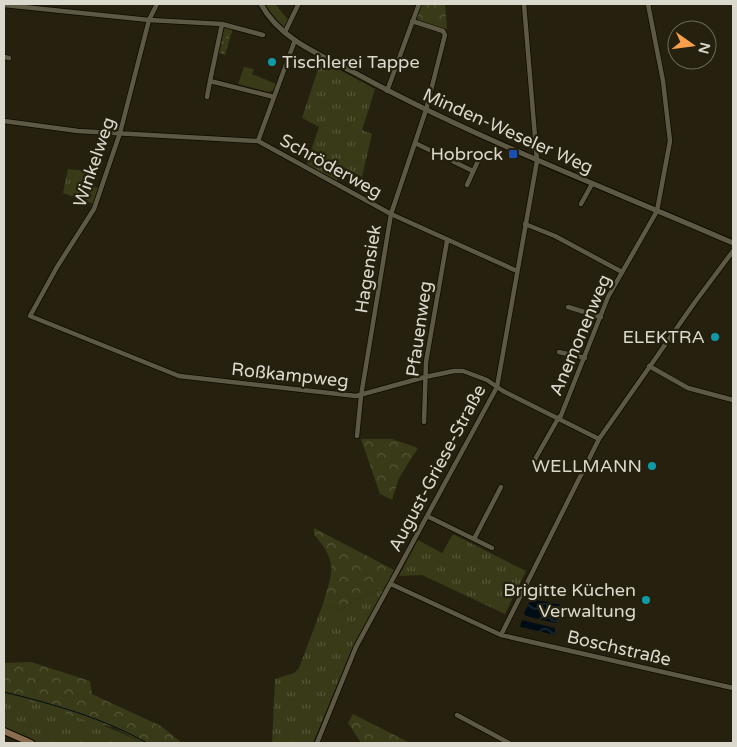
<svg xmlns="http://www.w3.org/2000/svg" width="737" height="747" viewBox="0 0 737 747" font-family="'Varela Round',sans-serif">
<defs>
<pattern id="grass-tufts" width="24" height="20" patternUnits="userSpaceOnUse" patternTransform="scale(1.25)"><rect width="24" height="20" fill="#383a18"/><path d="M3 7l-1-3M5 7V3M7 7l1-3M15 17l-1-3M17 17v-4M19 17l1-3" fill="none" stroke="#545638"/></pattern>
<pattern id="forest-crowns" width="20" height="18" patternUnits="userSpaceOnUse" patternTransform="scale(1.25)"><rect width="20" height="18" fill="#383a18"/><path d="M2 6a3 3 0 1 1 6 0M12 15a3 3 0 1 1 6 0" fill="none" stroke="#545638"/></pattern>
<pattern id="park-dots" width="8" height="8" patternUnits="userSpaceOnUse" patternTransform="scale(1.25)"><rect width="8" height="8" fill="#383a18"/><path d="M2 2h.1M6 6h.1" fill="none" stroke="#545638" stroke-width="1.8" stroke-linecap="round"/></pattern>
<pattern id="water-waves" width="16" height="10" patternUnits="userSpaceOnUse" patternTransform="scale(1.25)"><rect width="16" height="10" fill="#000d16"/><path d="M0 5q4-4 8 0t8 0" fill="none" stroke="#253037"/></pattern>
</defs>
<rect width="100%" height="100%" fill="#25210e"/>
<path fill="url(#grass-tufts)" d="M321 60 375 89 362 130 372 134 362 177 343 167 335 183 306 165 319 127 302 118Z
M68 169 90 172 88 186 99 188 94 204 63 193Z
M453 534 526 571 505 614 422 575 399 576 418 540 442 553Z
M386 586 354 644 313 743H272L275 679 294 673 299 668 323 604 339 611 355 600Z
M4 693C51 708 100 721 143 743H39L4 728Z"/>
<path fill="url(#forest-crowns)" d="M264 4H275L289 21 284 29Z
M421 4H445L447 29 419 22 416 16Z
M361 439H392L418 448 399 478 392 500 380 494Z
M314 528 394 570 386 586 355 600 339 611 323 604C333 569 338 564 314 534Z
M31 662 90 681 92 694 161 726 182 743H143L113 727 96 724 4 693V663Z
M353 714 410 743H361L348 723Z"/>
<path fill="url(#park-dots)" d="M225 26 233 28 225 55 219 53Z"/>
<path fill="#383a18" d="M244 67 254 69 252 74 276 84 274 90 269 92 238 84Z"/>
<path fill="url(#water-waves)" d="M531 599 562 605 558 621 556 623 525 616 524 613Z
M522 620 555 628V635L520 627Z"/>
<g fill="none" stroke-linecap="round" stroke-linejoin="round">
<path stroke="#000d16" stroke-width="1" d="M4 692C53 704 103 718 147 743"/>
<defs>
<path id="minor" d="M157 4 149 20 120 133 94 209 57 267 30 316 179 376 356 396 425 377 454 371H463L487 380 503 391 599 439
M4 5 149 20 222 24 263 35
M222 24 210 81 274 97
M285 32 298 5
M4 57 9 58
M387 91 419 4
M207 97 210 81
M4 121 78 131 258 141 391 214 517 271
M258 141 295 40
M415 143 473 171
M467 185 478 161
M581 204 592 184
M525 224 555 236 622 272
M568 307 601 317
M559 352 585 358
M649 366 688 388 733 400
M560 418 608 297 657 211 670 141 663 81 648 4
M424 422 426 362 447 241
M357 436 361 396 391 214 426 110 445 35 443 31 412 21
M534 461 559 417
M427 516 492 548
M474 539 501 487
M391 584 501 635 733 688
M501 635 599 439 695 302 733 251
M457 715 509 743
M317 743 356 647 497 387 537 161 524 4"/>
<path id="tertiary" d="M261 4C280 40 323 56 357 74 478 140 607 188 733 243"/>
<path id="secondary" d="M4 731 31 743"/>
</defs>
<use href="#minor" stroke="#0e0a00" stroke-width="6"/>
<use href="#tertiary" stroke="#0e0a00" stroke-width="7"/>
<use href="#secondary" stroke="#0e0a00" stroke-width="8"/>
<use href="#minor" stroke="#5e5944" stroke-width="4.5"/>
<use href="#tertiary" stroke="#5e5944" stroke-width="5"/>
<use href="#secondary" stroke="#8a6d4f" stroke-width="6"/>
</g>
<g fill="#0f9aa8" stroke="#25210e" stroke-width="2">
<circle cx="272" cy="62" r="5"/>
<circle cx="715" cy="337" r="5"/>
<circle cx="652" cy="466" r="5"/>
<circle cx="646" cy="600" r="5"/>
</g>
<rect fill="#1a4fb4" stroke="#25210e" stroke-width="2" x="508" y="149" width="10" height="10" rx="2.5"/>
<g text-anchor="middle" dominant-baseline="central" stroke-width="4.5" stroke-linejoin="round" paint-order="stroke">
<g font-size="18" fill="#dbd9cd" stroke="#25210e" text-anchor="end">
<text x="282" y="62" text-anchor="start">Tischlerei Tappe</text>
<text x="503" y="154">Hobrock</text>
<text x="705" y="337">ELEKTRA</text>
<text x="642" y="466">WELLMANN</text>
<text x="636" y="590">Brigitte Küchen<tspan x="636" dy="21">Verwaltung</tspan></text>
</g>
<g font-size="18" fill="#dbd9cd" stroke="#25210e">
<text transform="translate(508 131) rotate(24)">Minden-Weseler Weg</text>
<text transform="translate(94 162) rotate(-71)">Winkelweg</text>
<text transform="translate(331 166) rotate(29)">Schröderweg</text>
<text transform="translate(368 269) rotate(-81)">Hagensiek</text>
<text transform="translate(419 329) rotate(-82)">Pfauenweg</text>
<text transform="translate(580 335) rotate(-67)">Anemonenweg</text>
<text transform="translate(290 375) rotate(6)">Roßkampweg</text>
<text transform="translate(437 468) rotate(-62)">August-Griese-Straße</text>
<text transform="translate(619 648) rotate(13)">Boschstraße</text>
</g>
</g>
<rect width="737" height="747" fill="none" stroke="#dbd9cd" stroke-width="10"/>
<g transform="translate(692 45) rotate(104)"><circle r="24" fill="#25210e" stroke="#6e6b5a"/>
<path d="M0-4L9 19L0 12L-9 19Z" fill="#f8a04b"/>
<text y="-8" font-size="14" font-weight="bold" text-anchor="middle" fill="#dbd9cd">N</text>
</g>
</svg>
